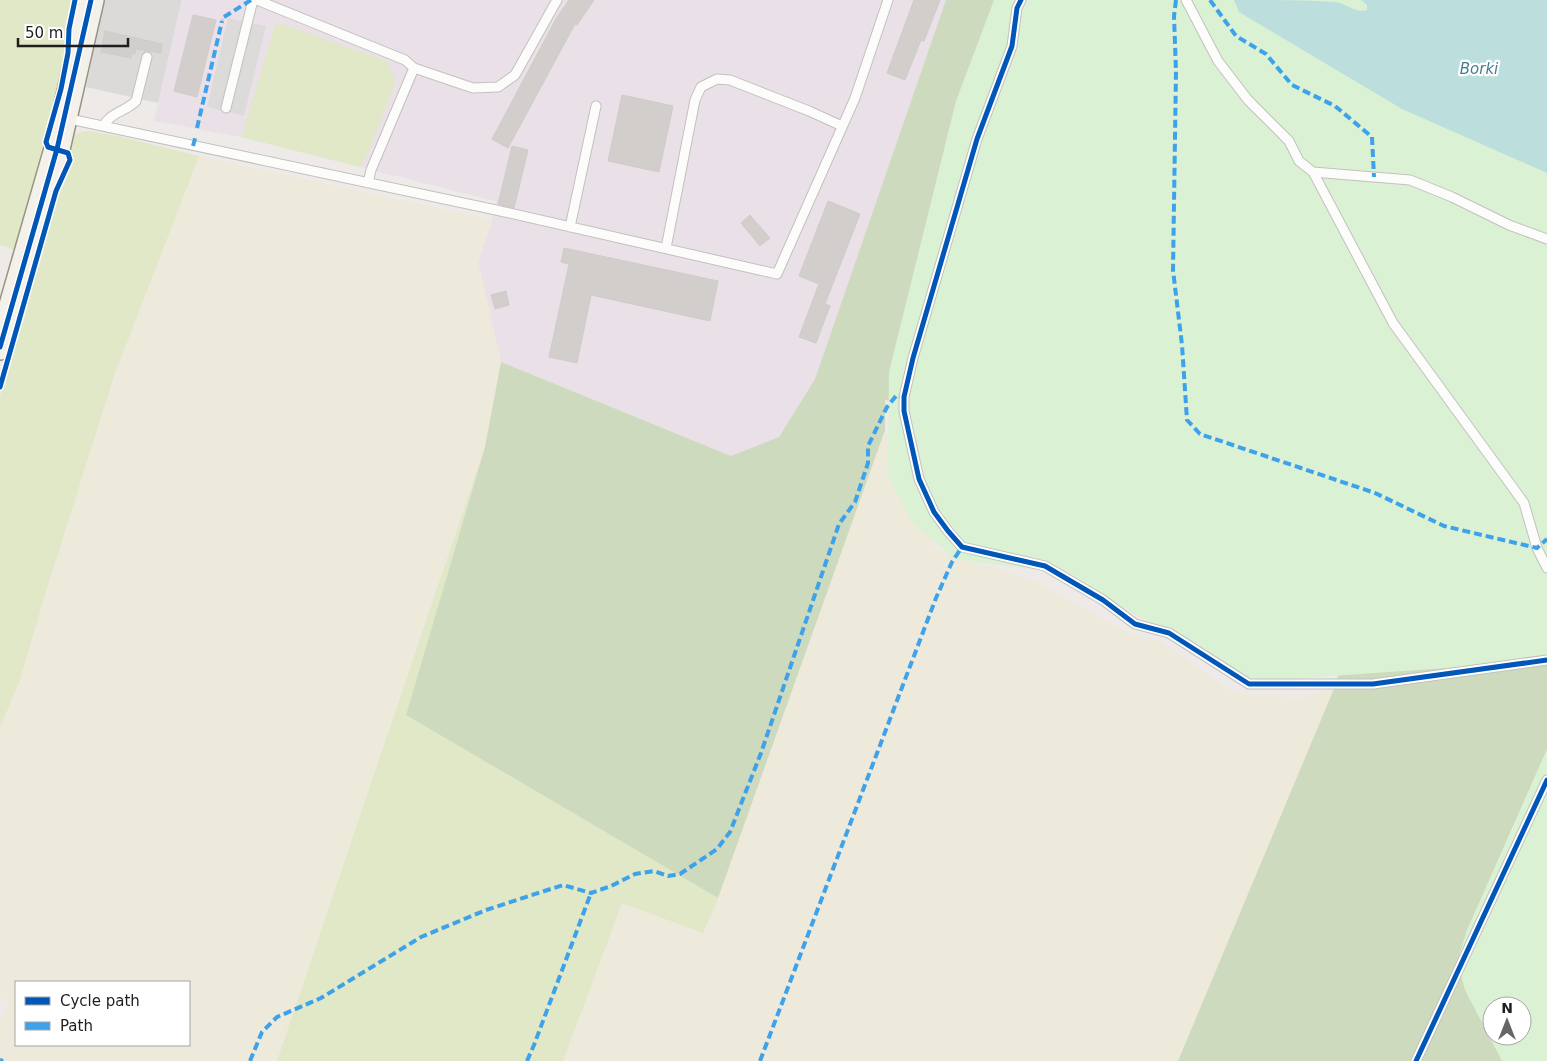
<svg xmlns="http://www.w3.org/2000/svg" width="1547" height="1061" viewBox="0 0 1547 1061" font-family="'DejaVu Sans',sans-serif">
<rect width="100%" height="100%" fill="#edeae7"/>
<path fill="#dcdad8" d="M104 0H182L158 103 86 87Z"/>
<path fill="#eae0e7" d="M182 0H946L815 379 779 437 731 456 501 362 478 262 492 220 496 201 241 137 154 121Z"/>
<path fill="#ede9db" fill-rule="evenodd" d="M199 156 492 220 478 262 501 362 485 447 277 1061H0V1021L10 1002 0 997V727L20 680 42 604 114 376ZM16 982H189V1045H16Z
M885 430 936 550 1037 582 1130 634 1161 642 1234 693 1302 699 1336 684 1202 1061H563L622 903 703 933 718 898Z"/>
<path fill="#e0e8c7" d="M0 0H73L66 31 65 54 59 88 43 142 45 148 16 250 0 245Z
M276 22 387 61 396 81 369 151 360 167 241 137Z
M89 131 117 136 199 156 114 376 42 604 20 680 0 727V396L59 189C64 179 78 160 69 150L73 135 82 132Z
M485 447 406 715 718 898 703 933 622 903 563 1061H277Z"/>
<path fill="#cedabd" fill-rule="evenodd" d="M946 0H1199L1547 248V1061H1178L1336 684 1343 658 922 406 885 400V430L718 898 406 715 485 447 501 362 731 456 779 437 815 379ZM1492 1006H1522V1036H1492Z"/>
<path fill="#daf1d4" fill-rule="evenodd" d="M994 0H1547V661L1259 681 1216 667 1163 630 1062 573 955 559 912 522 888 475 889 372 956 101Z
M1547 749V1061H1502L1465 990 1457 962 1467 930ZM1492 1006H1522V1036H1492Z"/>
<path fill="#dddbda" d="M228 18 266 26 244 116 207 107Z"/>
<path fill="#bcdfde" d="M1234 0C1268 0 1302 0 1335 2 1347 3 1355 14 1367 10V5L1361 0H1547V173L1402 109 1239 12Z"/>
<path fill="#d1cecc" stroke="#d0cbc9" d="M569 0H594L577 25 575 24 508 148 492 139 557 17Z
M914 0H940L924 41 921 40 905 80 887 73Z
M193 15 216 20 197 97 174 91Z
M105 31 162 44 161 53 136 49 135 54 132 53 131 58 101 52Z
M622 95 673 106 659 172 608 161Z
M512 146 528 150 514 208 498 204Z
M828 201 860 214 825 304 830 306 816 343 799 337 819 284 799 276Z
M750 215 770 238 760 246 741 223Z
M564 248 718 281 710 321 591 295 577 363 549 357 569 264 561 262Z
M506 291 509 305 495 309 491 295Z"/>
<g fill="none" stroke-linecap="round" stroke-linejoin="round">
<defs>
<path id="lane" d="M257 0 405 60 414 68 371 170 368 183
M1021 0 1017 8 1012 46 977 139 913 358 904 397V411L919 479 934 512 948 531 962 547 1045 566 1103 600 1135 624 1169 633 1249 684H1373L1547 660
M1186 0 1218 61 1248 100 1289 141 1299 161 1313 172 1393 323 1524 503 1537 548 1547 568
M414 68 473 88 498 87 515 75 557 0
M226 108 253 0
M65 118 496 210 777 274 855 98 888 0
M103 126C111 112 125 112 136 101L147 57
M1313 172 1410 180 1452 197 1509 225 1547 239
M570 227 596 106
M666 248 695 100 701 87 717 79 730 80 809 111 842 126
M1416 1061 1547 780"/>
<path id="secondary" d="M0 347 57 149 91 0"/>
</defs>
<use href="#lane" stroke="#c2c1bf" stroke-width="11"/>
<use href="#secondary" stroke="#969380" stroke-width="28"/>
<path stroke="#dacbcc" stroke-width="2.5" stroke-dasharray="2.5 2.5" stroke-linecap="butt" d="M222 21 224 17"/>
<use href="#lane" stroke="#fcfcfb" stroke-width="9"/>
<use href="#secondary" stroke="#f3f1ea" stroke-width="25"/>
<path stroke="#3da2ea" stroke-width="4" stroke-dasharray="8 4" stroke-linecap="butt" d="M1176 0 1174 16 1176 71 1173 270 1182 345 1187 420 1200 434 1375 493 1444 526 1537 548 1547 539
M1210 0 1236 36 1266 54 1292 85 1335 106 1372 137 1374 177
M224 17 251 0
M197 128 222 21
M193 146 196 135
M0 1060 3 1061
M250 1061 262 1032 277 1017 321 998 421 937 486 910 563 885 591 893 611 886 635 874 654 871 668 876 680 874 717 849 730 832 761 753 839 524 855 502 868 463V446L887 407 896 396 904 397
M527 1061 534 1045 591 893
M760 1061 936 598 952 562 962 547"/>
<defs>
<path id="cycleway" d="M1021 0 1017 8 1012 46 977 139 913 358 904 397V411L919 479 934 512 948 531 962 547 1045 566 1103 600 1135 624 1169 633 1249 684H1373L1547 660
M0 347 57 149 91 0
M0 387 56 191 70 160 68 153 48 147 46 142 61 89 68 53 69 29 75 0
M1416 1061 1547 780"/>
</defs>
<use href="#cycleway" stroke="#fff" stroke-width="8"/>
<use href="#cycleway" stroke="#0057b8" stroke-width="5"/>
</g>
<g text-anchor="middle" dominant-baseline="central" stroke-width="4.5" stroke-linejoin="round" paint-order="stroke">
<g font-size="15" font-style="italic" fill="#467d92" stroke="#fff">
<text x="1479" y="69">Borki</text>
</g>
</g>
<rect x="15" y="981" width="175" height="65" fill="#ffffff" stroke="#a5a5a5"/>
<rect x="25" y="997" width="25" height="8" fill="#0057b8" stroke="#a5a5a5"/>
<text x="60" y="1006" font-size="15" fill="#1e1e1e">Cycle path</text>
<rect x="25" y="1022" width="25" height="8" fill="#3da2ea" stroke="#a5a5a5"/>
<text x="60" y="1031" font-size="15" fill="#1e1e1e">Path</text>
<g transform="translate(1507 1021)"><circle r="24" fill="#ffffff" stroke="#a5a5a5"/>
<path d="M0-4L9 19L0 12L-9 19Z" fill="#666564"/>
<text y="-8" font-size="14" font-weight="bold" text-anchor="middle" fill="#1e1e1e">N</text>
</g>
<path d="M18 38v8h110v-8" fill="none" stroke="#1e1e1e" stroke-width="2.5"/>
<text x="25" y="38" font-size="15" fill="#1e1e1e" stroke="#ffffff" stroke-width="4" paint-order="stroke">50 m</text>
</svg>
